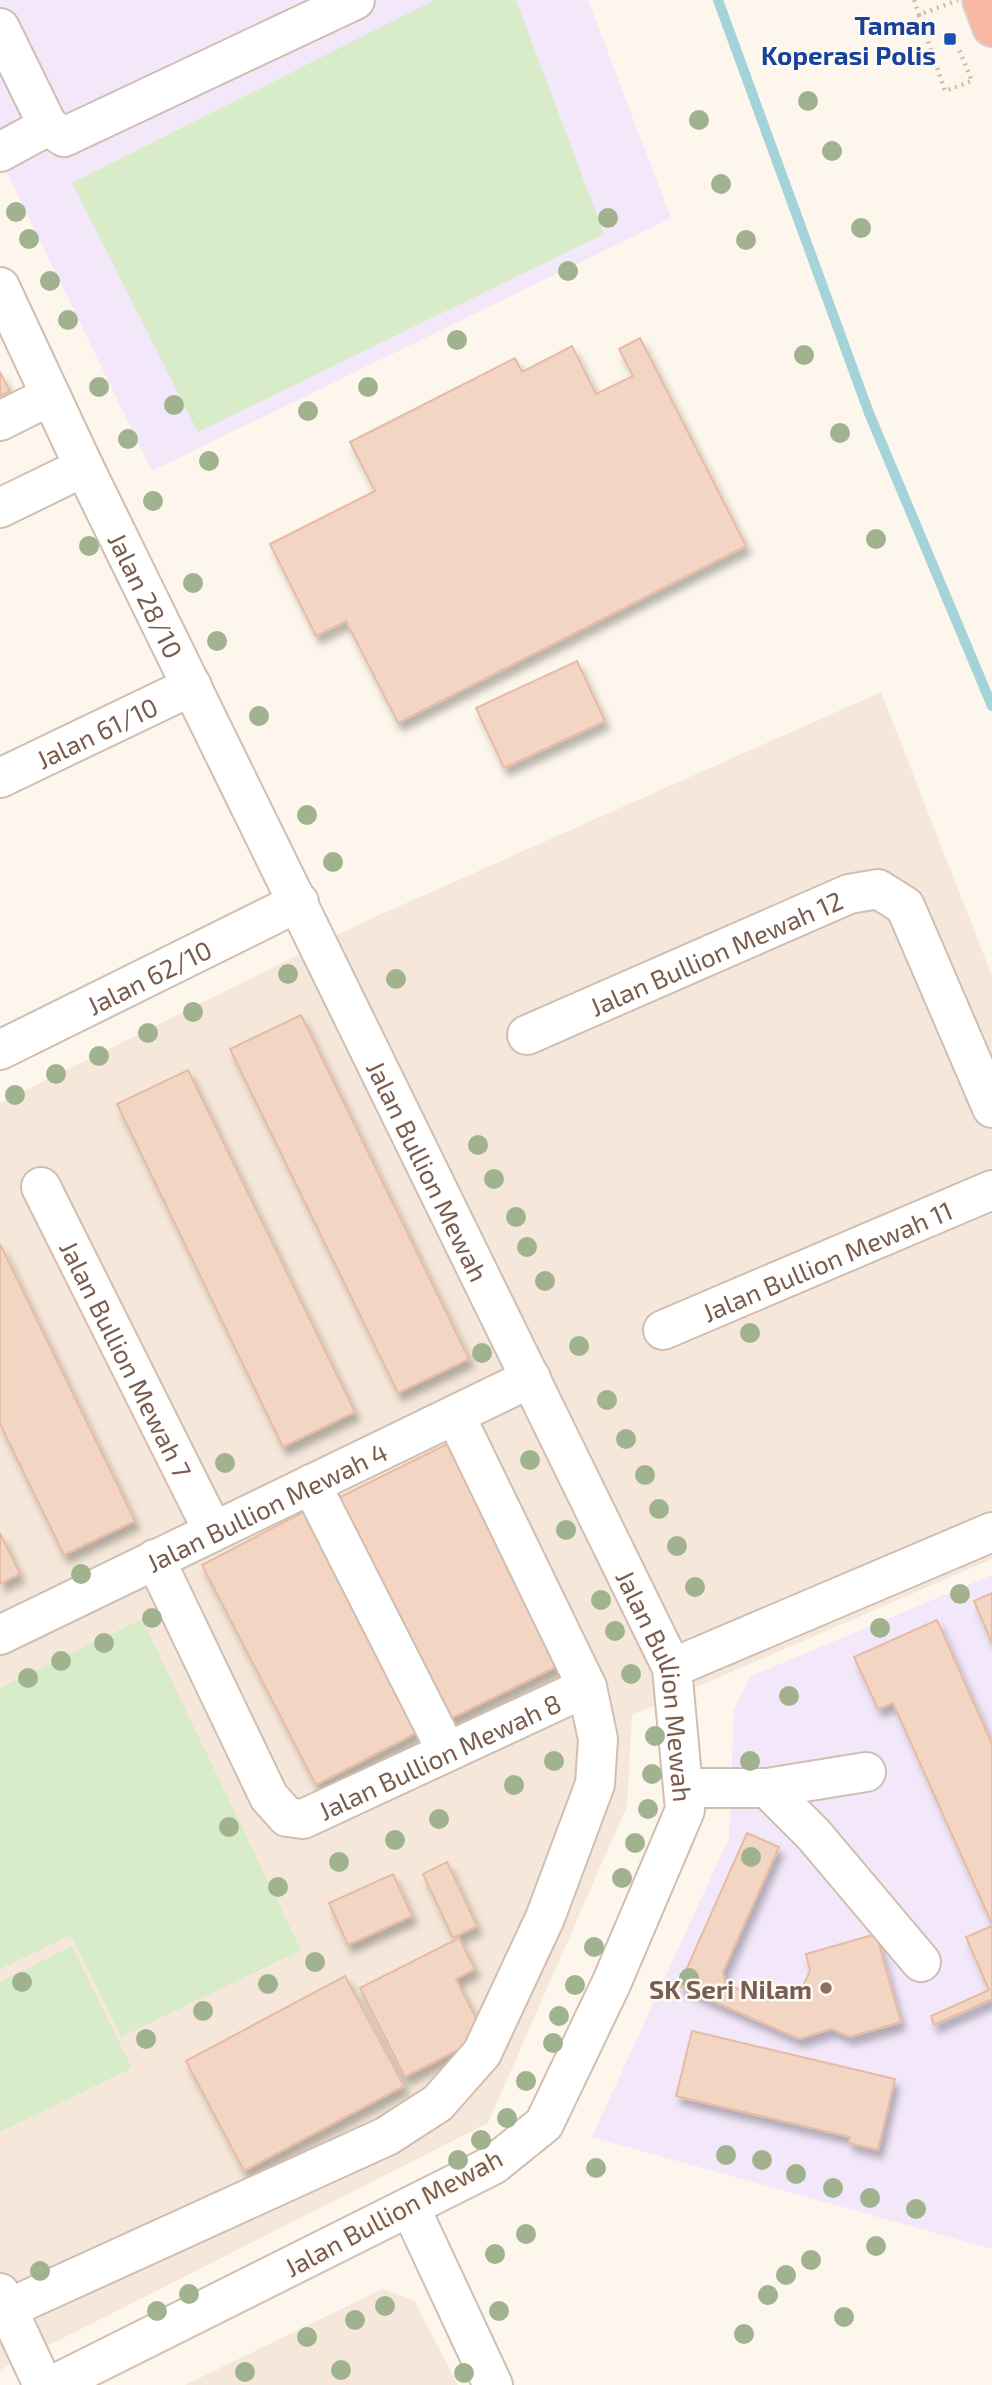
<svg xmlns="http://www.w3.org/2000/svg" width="992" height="2385" viewBox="0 0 992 2385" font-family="'Exo 2',sans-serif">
<defs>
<filter id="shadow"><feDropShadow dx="4.5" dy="8" stdDeviation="3.5" flood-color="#0004"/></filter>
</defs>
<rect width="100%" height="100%" fill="#fdf6ec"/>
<path fill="#f5e8da" d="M881 692 992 976V1559L632 1715 627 1806 488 2123 0 2370V1103L368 920Z
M382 2289 414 2300 458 2385H185Z"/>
<path fill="#f3e8fa" d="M0 0H588L671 218 152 471 0 158Z
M992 1575V2249L592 2137 729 1838 734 1709 751 1676Z"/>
<path fill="#d8ecc9" d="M435 0H516L604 234 198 432 72 183Z
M142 1619 301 1950 121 2037 71 1935 0 1969V1688Z
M72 1946 132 2068 0 2132V1982Z"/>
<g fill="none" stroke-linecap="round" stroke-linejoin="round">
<path stroke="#a5d3da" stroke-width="10" d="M718 0 869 413 992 706"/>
</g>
<path fill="#f3d5c3" stroke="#e6bba3" stroke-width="2" filter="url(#shadow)" d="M640 338 746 546 398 723 346 621 316 636 270 544 375 491 350 442 515 358 522 372 572 346 596 394 633 376 619 349Z
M0 372 10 391 0 396Z
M577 661 605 721 504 768 476 708Z
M301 1015 469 1359 398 1393 230 1049Z
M188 1070 355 1412 283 1447 117 1104Z
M0 1244 135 1521 64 1555 0 1424Z
M451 1442 562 1664 446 1721 336 1499Z
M311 1508 426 1728 316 1785 202 1565Z
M0 1533 20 1574 0 1584Z
M992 1593V1643L974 1601Z
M937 1620 992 1744V1924L893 1703 878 1709 854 1657Z
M747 1833 779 1847 723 1972 726 1984 753 1995 774 1989 797 1999 810 1971 806 1954 876 1934 901 2022 850 2037 831 2029 799 2039 679 1986Z
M447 1862 477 1926 453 1938 423 1874Z
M393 1874 412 1916 348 1945 329 1903Z
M992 1926V1999L934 2025 931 2016 989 1990 966 1937Z
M459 1938 475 1969 456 1979 485 2036 405 2077 360 1988Z
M345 1976 404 2086 244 2171 186 2061Z
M692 2031 895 2079 878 2150 849 2143 850 2137 676 2096Z"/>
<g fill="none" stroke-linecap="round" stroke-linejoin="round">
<defs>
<g id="minor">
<path d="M0 28 48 126 0 152"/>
<path d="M48 126 64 137 355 0"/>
<path id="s1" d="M0 287 84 467 672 1668 685 1810 611 1984 544 2124 493 2165 53 2385"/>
<path d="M0 421 50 396"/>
<path d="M0 508 84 467"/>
<path id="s2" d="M0 778 192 686"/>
<path id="s3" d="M527 1035 849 894 878 889 905 906 992 1108"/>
<path id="s4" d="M0 1050 299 902"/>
<path id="s5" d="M41 1187 213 1531"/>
<path id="s6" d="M663 1330 992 1190"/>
<path d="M311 1484 447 1752"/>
<path id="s7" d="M155 1559 269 1797 287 1817 303 1819 587 1687"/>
<path id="s8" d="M0 1635 531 1378"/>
<path d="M672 1668 992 1532"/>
<path d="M686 1788H767L866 1772"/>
<path d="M767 1788 814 1835 921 1962"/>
<path d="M410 2207 493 2385"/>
<path d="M0 2293 43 2385"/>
<path d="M7 2309 387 2136 438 2103 482 2053 545 1918 595 1784 598 1739 587 1687 455 1415"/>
</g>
<path id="highway" d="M982 0 992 27"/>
</defs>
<use href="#minor" stroke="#d1beb0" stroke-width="42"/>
<use href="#highway" stroke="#dad1cd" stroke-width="42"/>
<path stroke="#d9b8a5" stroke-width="4.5" stroke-dasharray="2 5" stroke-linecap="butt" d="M919 15 945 91 972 81 958 47"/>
<use href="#minor" stroke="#fff" stroke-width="38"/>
<use href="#highway" stroke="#f7b7a3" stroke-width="38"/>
<path stroke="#d9b8a5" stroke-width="4.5" stroke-dasharray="2 5" stroke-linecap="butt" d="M914 0 919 15 958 0"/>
</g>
<g fill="#a0b28e">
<circle cx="808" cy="101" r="10"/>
<circle cx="699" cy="120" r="10"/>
<circle cx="832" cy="151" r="10"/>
<circle cx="721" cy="184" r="10"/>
<circle cx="16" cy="212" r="10"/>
<circle cx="608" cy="218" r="10"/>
<circle cx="861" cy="228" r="10"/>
<circle cx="29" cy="239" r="10"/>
<circle cx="746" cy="240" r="10"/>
<circle cx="568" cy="271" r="10"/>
<circle cx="50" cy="281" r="10"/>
<circle cx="68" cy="320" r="10"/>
<circle cx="457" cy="340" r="10"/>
<circle cx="804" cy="355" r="10"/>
<circle cx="99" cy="387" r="10"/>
<circle cx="368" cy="387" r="10"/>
<circle cx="174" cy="405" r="10"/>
<circle cx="308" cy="411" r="10"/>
<circle cx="840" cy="433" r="10"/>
<circle cx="128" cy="439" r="10"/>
<circle cx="209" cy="461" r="10"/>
<circle cx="153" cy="501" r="10"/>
<circle cx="876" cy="539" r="10"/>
<circle cx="89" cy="546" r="10"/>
<circle cx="193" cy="583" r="10"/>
<circle cx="217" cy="641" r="10"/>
<circle cx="259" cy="716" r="10"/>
<circle cx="307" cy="815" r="10"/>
<circle cx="333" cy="862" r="10"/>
<circle cx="288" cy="974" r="10"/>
<circle cx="396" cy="979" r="10"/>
<circle cx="193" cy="1012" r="10"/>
<circle cx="148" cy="1033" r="10"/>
<circle cx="99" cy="1056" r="10"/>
<circle cx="56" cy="1074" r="10"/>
<circle cx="15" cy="1095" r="10"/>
<circle cx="478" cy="1145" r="10"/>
<circle cx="494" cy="1179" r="10"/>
<circle cx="516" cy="1217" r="10"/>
<circle cx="527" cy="1247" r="10"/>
<circle cx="545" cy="1281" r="10"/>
<circle cx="750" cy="1333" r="10"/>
<circle cx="579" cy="1346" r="10"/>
<circle cx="482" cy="1353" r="10"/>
<circle cx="607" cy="1400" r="10"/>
<circle cx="626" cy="1439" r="10"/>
<circle cx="530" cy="1460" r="10"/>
<circle cx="225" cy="1463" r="10"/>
<circle cx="645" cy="1475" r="10"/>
<circle cx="659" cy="1509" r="10"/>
<circle cx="566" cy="1530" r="10"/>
<circle cx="677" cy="1546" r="10"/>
<circle cx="81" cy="1574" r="10"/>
<circle cx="695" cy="1587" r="10"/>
<circle cx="960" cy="1594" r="10"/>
<circle cx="601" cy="1600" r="10"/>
<circle cx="152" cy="1618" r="10"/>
<circle cx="880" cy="1628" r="10"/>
<circle cx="615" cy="1631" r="10"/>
<circle cx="104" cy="1643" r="10"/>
<circle cx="61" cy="1661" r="10"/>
<circle cx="631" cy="1674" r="10"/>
<circle cx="28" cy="1678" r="10"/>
<circle cx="789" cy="1696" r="10"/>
<circle cx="655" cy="1736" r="10"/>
<circle cx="554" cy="1761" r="10"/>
<circle cx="750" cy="1761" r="10"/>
<circle cx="652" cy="1774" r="10"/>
<circle cx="514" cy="1785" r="10"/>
<circle cx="648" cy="1809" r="10"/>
<circle cx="439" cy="1819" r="10"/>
<circle cx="229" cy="1827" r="10"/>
<circle cx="395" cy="1840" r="10"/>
<circle cx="635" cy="1843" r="10"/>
<circle cx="751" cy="1857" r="10"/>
<circle cx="339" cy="1862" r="10"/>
<circle cx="622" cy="1878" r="10"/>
<circle cx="278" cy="1887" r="10"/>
<circle cx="594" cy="1947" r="10"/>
<circle cx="315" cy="1962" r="10"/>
<circle cx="689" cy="1978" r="10"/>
<circle cx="22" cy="1982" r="10"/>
<circle cx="268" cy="1984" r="10"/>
<circle cx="575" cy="1985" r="10"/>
<circle cx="203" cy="2011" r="10"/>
<circle cx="559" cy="2016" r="10"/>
<circle cx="146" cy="2039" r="10"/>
<circle cx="553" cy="2043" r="10"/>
<circle cx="526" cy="2081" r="10"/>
<circle cx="507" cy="2118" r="10"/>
<circle cx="481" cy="2140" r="10"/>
<circle cx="726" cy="2155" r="10"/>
<circle cx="458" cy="2160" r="10"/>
<circle cx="762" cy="2160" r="10"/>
<circle cx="596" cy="2168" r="10"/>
<circle cx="796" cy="2174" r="10"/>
<circle cx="833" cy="2188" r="10"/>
<circle cx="870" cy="2198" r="10"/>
<circle cx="916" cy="2209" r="10"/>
<circle cx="526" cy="2234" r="10"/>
<circle cx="876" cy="2246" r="10"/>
<circle cx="495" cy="2254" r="10"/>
<circle cx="811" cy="2260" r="10"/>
<circle cx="40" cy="2271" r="10"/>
<circle cx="786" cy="2275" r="10"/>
<circle cx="189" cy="2294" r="10"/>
<circle cx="768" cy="2295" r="10"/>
<circle cx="385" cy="2306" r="10"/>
<circle cx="157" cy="2311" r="10"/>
<circle cx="499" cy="2311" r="10"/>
<circle cx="844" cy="2317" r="10"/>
<circle cx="355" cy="2320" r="10"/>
<circle cx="744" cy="2334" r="10"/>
<circle cx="307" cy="2337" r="10"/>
<circle cx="341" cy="2370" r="10"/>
<circle cx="245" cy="2372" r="10"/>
<circle cx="464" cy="2373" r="10"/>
</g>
<rect fill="#1a4fb4" stroke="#fffaf3" stroke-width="2.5" x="943" y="32" width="14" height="14" rx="3.5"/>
<circle fill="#8d6e63" stroke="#fffaf3" stroke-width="2.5" cx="826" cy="1988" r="7"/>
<g text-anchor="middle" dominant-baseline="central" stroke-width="5" stroke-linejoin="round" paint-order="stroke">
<g font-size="26" font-weight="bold" fill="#164399" stroke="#fffaf3" text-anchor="end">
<text x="936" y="24">Taman<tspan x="936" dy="30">Koperasi Polis</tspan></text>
</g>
<g font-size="26" fill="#7a5c4d" stroke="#fffaf3">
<text stroke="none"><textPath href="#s1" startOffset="341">Jalan 28/10</textPath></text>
<text stroke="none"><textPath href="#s2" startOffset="107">Jalan 61/10</textPath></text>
<text stroke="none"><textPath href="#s3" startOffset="206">Jalan Bullion Mewah 12</textPath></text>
<text stroke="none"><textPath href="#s4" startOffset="166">Jalan 62/10</textPath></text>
<text stroke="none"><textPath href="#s1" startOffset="982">Jalan Bullion Mewah</textPath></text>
<text stroke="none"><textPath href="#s6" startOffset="178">Jalan Bullion Mewah 11</textPath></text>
<text stroke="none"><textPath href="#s5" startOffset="192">Jalan Bullion Mewah 7</textPath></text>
<text stroke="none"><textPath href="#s8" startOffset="296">Jalan Bullion Mewah 4</textPath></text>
<text stroke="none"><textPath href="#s1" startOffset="1549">Jalan Bullion Mewah</textPath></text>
<text stroke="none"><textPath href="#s7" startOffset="457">Jalan Bullion Mewah 8</textPath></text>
<text transform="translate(393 2212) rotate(-28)">Jalan Bullion Mewah</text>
</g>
<g font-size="26" font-weight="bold" fill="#785e54" stroke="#fffaf3" text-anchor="end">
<text x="812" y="1988">SK Seri Nilam</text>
</g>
</g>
</svg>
